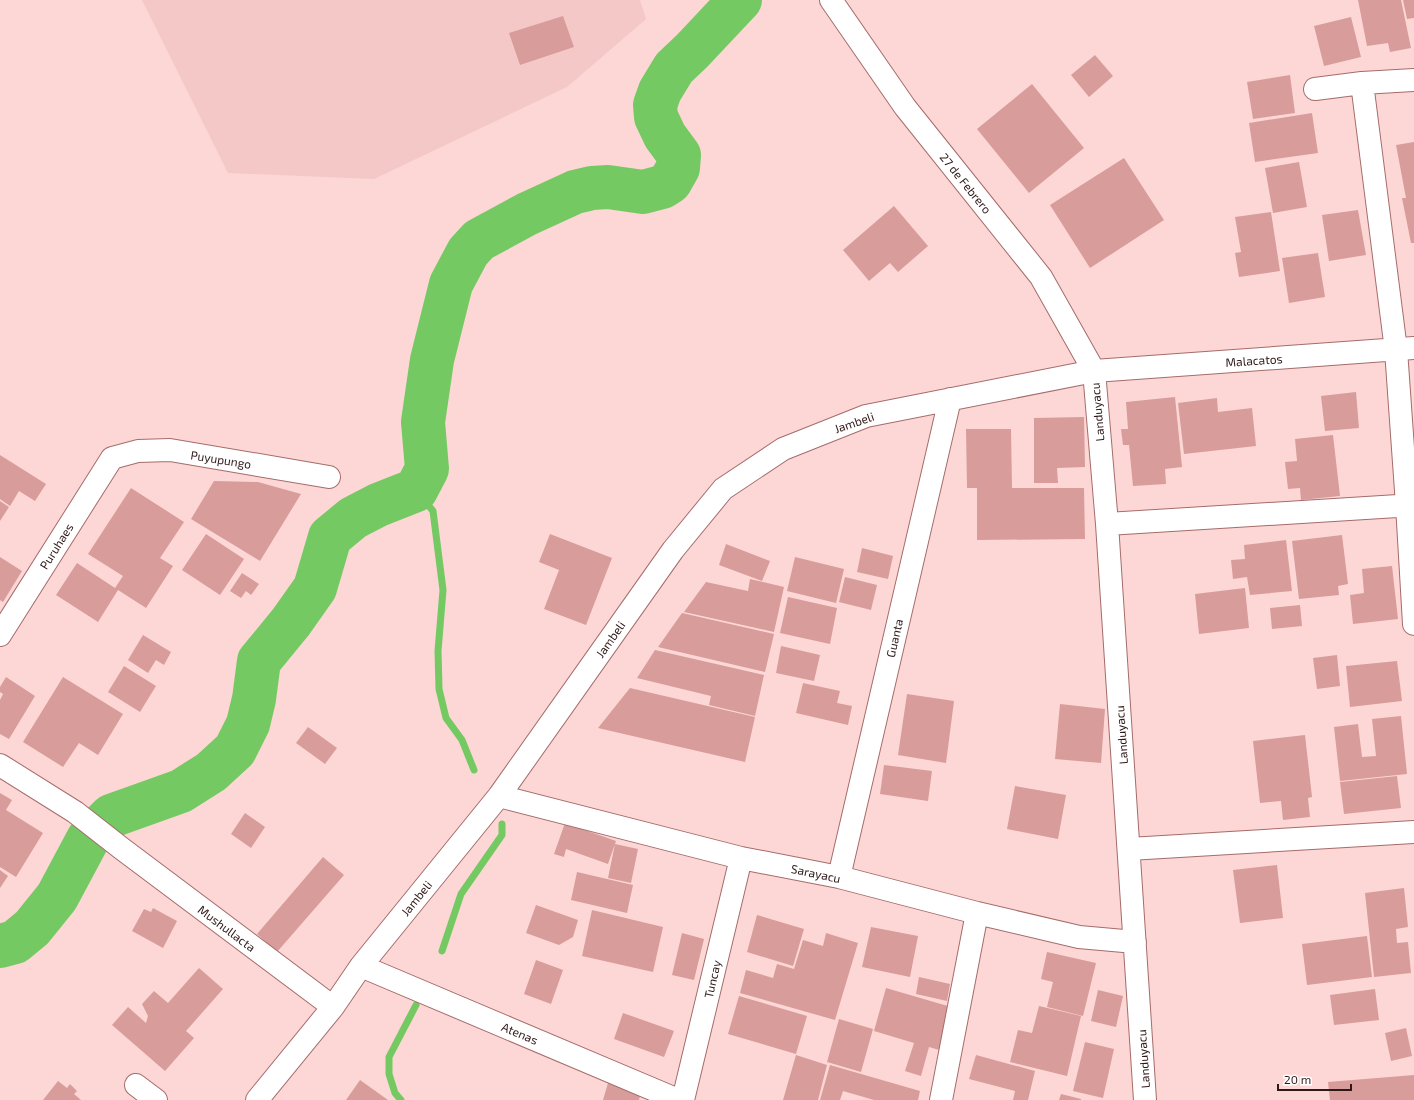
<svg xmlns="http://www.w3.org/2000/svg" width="1414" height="1100" viewBox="0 0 1414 1100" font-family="'Exo 2',sans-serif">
<rect width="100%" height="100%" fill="#fdd7d5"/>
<path fill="#f3c8c6" d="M142 0H640L646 19 567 87 374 179 228 173Z"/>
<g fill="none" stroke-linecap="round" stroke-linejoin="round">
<path stroke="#74c963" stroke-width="7" d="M416 490 433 511 443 590 438 651 439 689 446 718 462 740 474 770
M442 951 461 894 502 835V824
M401 1100 395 1093 389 1074V1057L416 1005"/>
<path stroke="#74c963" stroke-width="44" d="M0 946 15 942 32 928 57 897 88 839 111 816 181 791 211 772 235 750 248 724 254 699 259 661 291 622 315 588 330 537 353 518 378 505 416 490 427 469 423 422 432 360 451 284 468 252 479 240 527 214 575 192 592 188 608 187 643 192 662 187 670 182 678 168 679 155 665 136 656 117 655 105 660 91 674 68 692 51 740 0"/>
</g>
<path fill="#d89c9b" d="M1358 0H1401L1411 48 1390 52 1388 43 1367 46Z
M1403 0H1414V18L1407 19Z
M563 16 574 47 520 65 509 33Z
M1351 17 1361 57 1324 66 1314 26Z
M1095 55 1113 76 1089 97 1071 75Z
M1290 75 1295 113 1253 119 1247 82Z
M1032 84 1084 148 1029 193 977 129Z
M1312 113 1318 153 1255 162 1249 123Z
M1414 142V243H1411L1402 198H1406L1396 145Z
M1124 158 1164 220 1090 268 1050 205Z
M1299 162 1307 207 1273 213 1265 168Z
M894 206 928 246 898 272 890 263 869 281 843 250Z
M1358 210 1366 255 1329 261 1322 215Z
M1271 212 1280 271 1239 277 1235 253 1241 252 1235 217Z
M1318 253 1325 297 1289 303 1282 258Z
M1356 392 1359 428 1325 431 1321 396Z
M1175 397 1182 467 1165 469 1166 484 1133 486 1129 445H1123L1121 429H1128L1126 402Z
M1217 398 1218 412 1252 408 1256 446 1184 454 1178 403Z
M1084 417 1085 467 1057 468 1058 483H1034V418Z
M966 429H1011L1012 488H1084L1085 539 977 540V488H967Z
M1333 435 1340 496 1301 500 1300 488 1288 489 1285 462 1297 461 1295 439Z
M0 455 46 484 35 501 19 491 10 506 0 499Z
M214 481 258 482 301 494 260 561 191 519Z
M131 488 184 522 160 558 173 566 146 608 118 590 98 622 56 595 77 563 115 588 123 576 88 554Z
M0 501 9 507 0 521Z
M206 534 244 559 220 595 182 570Z
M550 534 612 558 586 625 544 609 559 570 539 562Z
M1342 535 1348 584 1338 586 1339 595 1299 599 1292 541Z
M1286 540 1292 591 1250 595 1247 577 1233 579 1231 560 1245 559 1244 545Z
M726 544 770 561 762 581 719 565Z
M862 548 893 556 888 579 857 572Z
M0 557 22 571 3 602 0 600Z
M795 557 844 569 836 603 787 591Z
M1392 566 1398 619 1353 624 1350 595 1364 593 1362 569Z
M242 573 259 584 251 595 246 591 241 598 230 591Z
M845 577 877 585 871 610 839 602Z
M750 579 784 587 774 632 684 612 706 582 748 591Z
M1245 588 1249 628 1199 634 1195 594Z
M788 597 837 608 830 644 780 633Z
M1300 605 1302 626 1272 629 1270 608Z
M682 613 774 634 765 672 658 647Z
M143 635 171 652 164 665 156 660 148 673 128 660Z
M781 646 820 655 814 681 776 673Z
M655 650 764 675 755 716 709 705 711 696 637 678Z
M1337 655 1340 686 1317 689 1313 658Z
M1397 661 1402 701 1350 707 1346 666Z
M124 666 156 686 140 712 108 692Z
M6 677 35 696 9 739 0 734V700L3 694 0 692V687Z
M63 677 123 714 98 755 79 743 63 767 23 742Z
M803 683 840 691 837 703 852 706 848 725 796 713Z
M630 688 755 717 745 762 598 728Z
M907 694 954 701 946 763 898 755Z
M1060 704 1105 709 1101 763 1055 759Z
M1401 716 1407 774 1340 781 1334 727 1358 724 1362 757 1376 756 1372 719Z
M308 727 337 748 325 764 296 743Z
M1305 735 1312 797 1308 798 1310 817 1283 820 1281 801 1260 803 1253 741Z
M884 765 932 771 928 801 880 794Z
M1397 776 1401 808 1344 814 1340 782Z
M1015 786 1066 795 1058 839 1007 829Z
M0 793 12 800 6 810 43 833 16 877 0 867Z
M245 813 265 827 251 848 231 834Z
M565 823 616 841 608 864 566 849 564 857 554 854Z
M615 844 638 849 631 883 608 878Z
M323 857 344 875 277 952 257 934Z
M1277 865 1283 918 1240 923 1233 870Z
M0 870 8 876 0 888Z
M577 872 633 885 627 913 571 900Z
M1404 888 1408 927 1396 929 1397 943 1408 942 1411 973 1374 977 1365 893Z
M536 905 578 920 573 937 559 945 526 933Z
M153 908 177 921 163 948 132 931 144 909 151 912Z
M592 910 663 927 653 972 582 956Z
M757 915 804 929 793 966 747 952Z
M871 927 918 936 910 977 862 967Z
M682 933 704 939 694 980 672 975Z
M826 933 858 943 835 1020 740 993 746 970 773 978 777 964 794 969 803 940 823 946Z
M1367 936 1372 977 1307 985 1302 944Z
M1047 952 1096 963 1083 1016 1047 1007 1053 982 1041 979Z
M536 960 563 970 551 1004 524 994Z
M199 968 223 989 186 1031 194 1038 165 1071 112 1025 128 1007 146 1023 148 1016 142 1004 154 991 168 1003Z
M919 977 950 984 947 1001 916 994Z
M886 988 958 1009 946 1052 929 1047 921 1076 905 1071 914 1043 874 1031Z
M1375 989 1379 1020 1334 1025 1330 995Z
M1098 990 1123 996 1116 1027 1091 1021Z
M739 996 807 1016 796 1054 728 1034Z
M1039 1006 1081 1016 1067 1076 1010 1062 1018 1030 1032 1033Z
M623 1013 674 1031 664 1057 614 1039Z
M839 1019 873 1029 861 1072 827 1062Z
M1406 1028 1412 1056 1391 1061 1385 1033Z
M1085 1042 1114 1049 1103 1098 1073 1091Z
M796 1055 827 1065 818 1100H783Z
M976 1055 1035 1071 1028 1100H1013L1015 1091 969 1079Z
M830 1065 920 1091 918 1100H874L843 1091 840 1100H820Z
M1414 1075V1100H1330L1328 1082Z
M360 1080 388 1100H346Z
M58 1081 67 1088 70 1084 77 1091 74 1094 81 1100H43Z
M608 1083 641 1092 639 1100H603Z
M1061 1094 1081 1099V1100H1059Z"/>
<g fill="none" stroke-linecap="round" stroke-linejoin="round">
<defs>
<path id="minor" d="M831 0 905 107 1041 277 1094 371 1107 524 1145 1100
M1362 83 1396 350 1407 505 1414 624
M1315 89 1362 83 1414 80
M1107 524 1414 505
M0 635 112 458 138 451 170 450 329 477
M0 765 75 812 121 848 333 1007
M499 796 741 858 839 877 977 913 1079 937 1135 942
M1129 849 1414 832
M839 877 950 399
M361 966 678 1100
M136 1085 156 1100
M257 1100 333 1007 361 966 499 796 673 550 723 489 783 449 866 416 1094 371 1414 348
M683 1100 741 858
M941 1100 977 913"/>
</defs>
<use href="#minor" stroke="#a46c6b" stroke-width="24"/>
<use href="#minor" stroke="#fff" stroke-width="22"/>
</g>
<g text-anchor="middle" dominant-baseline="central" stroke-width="3" stroke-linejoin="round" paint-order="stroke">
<g font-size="12" fill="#2e1818" stroke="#fff">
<text transform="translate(966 183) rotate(51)">27 de Febrero</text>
<text transform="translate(1254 360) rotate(-4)">Malacatos</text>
<text transform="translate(1097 412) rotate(-95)">Landuyacu</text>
<text transform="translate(854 422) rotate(-19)">Jambeli</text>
<text transform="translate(221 459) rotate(9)">Puyupungo</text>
<text transform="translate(56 546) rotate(-58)">Puruhaes</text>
<text transform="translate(894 638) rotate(-77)">Guanta</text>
<text transform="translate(610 639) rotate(-55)">Jambeli</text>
<text transform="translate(1121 735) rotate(-94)">Landuyacu</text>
<text transform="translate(816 873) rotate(12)">Sarayacu</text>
<text transform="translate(416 898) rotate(-51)">Jambeli</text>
<text transform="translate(227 928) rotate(37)">Mushullacta</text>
<text transform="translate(712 979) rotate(-77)">Tuncay</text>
<text transform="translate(520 1033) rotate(23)">Atenas</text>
<text transform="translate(1143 1059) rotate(-94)">Landuyacu</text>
</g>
</g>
<path d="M1278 1084v6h73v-6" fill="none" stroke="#2e1818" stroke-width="2"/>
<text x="1284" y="1084" font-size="12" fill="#2e1818" stroke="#ffffff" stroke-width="3" paint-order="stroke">20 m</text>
</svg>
